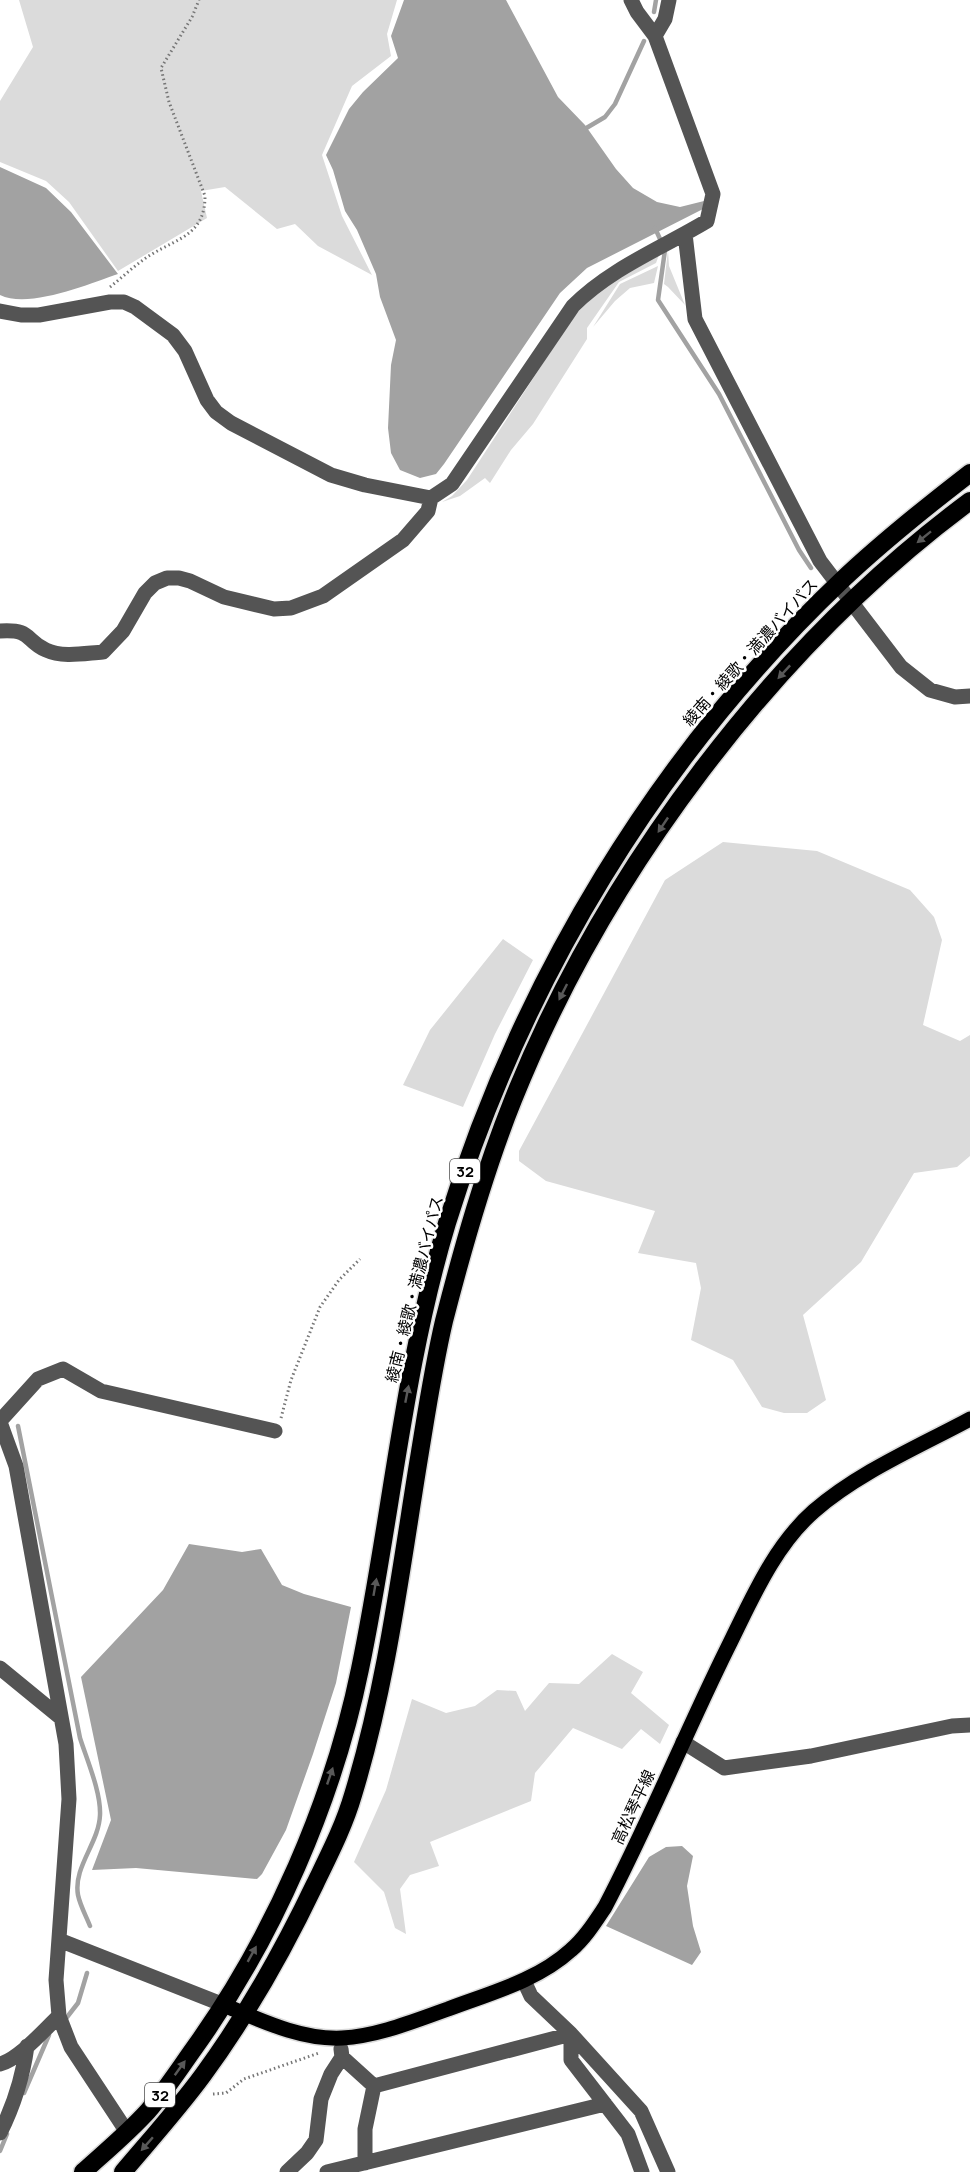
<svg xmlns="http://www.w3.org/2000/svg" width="970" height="2172" viewBox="0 0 970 2172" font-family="Manrope,'Noto Sans JP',sans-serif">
<rect width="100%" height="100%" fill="#fff"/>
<path fill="#dbdbdb" d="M19 0H397L387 34 391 56 352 86 322 155 342 216 372 275 318 246 295 224 277 229 225 187 201 191 207 218 118 271 69 202 46 181 0 162V101L33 47Z
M668 250 669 266 685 305 668 287 664 284Z
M659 255 656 263 619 282 587 328V339L533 424 511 450 490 483 485 478 460 496 442 502 452 496 467 480 573 317 598 291Z
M658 266 654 283 630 288 615 301 593 327 620 284Z
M723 842 817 851 910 890 934 917 942 940 923 1025 960 1041 970 1035V1156L957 1167 914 1173 861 1262 803 1315 826 1400 807 1413H784L762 1407 733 1360 691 1340 701 1288 696 1263 638 1253 655 1211 546 1181 519 1161V1151L665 880Z
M503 939 533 960 495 1034 463 1107 403 1085 430 1030Z
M612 1654 643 1672 631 1693 669 1725 660 1744 641 1729 622 1749 573 1728 535 1773 531 1801 430 1842 439 1866 410 1875 400 1889 406 1934 395 1928 384 1892 354 1862 386 1790 412 1699 446 1713 475 1706 497 1690 516 1691 525 1711 549 1683 579 1684Z"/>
<path fill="#a2a2a2" d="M404 0H506L558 97 585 125 616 169 633 188 657 202 680 207 704 201 703 209 587 268 560 293 444 464 436 474 420 478 400 470 391 453 388 428 391 365 396 340 380 297 376 274 357 230 345 211 333 170 326 155 349 109 363 92 398 58 391 36Z
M0 167 46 188 71 212 118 274C89 284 29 309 0 295Z
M189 1544 242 1552 261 1549 282 1585 304 1594 351 1607 336 1683 313 1754 286 1830 262 1874 257 1879 136 1868 92 1870 111 1820 81 1677 163 1590Z
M682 1846 693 1856 687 1886 693 1926 701 1952 692 1965 606 1926 649 1857 666 1847Z"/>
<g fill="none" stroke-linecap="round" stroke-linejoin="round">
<path stroke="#a2a2a2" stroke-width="4.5" d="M654 12 656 0
M583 130 605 117 615 104 644 41
M655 228 665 250 658 300 719 394 799 550 811 568
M18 1426 80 1738C87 1760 101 1792 100 1815 99 1843 73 1867 78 1895 80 1905 86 1916 90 1926
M64 2021 78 2003 87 1973
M24 2093 49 2035
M0 2151 7 2134"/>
<defs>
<path id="major" d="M224 2005C260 2020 301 2040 342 2038 378 2036 414 2021 448 2009 490 1993 537 1981 571 1950 585 1938 595 1922 605 1907 649 1823 685 1734 727 1649 751 1601 773 1547 814 1511 859 1472 918 1447 970 1419"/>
<path id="highway" d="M83 2172C105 2152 128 2133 148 2111 165 2091 180 2068 195 2047 273 1938 333 1801 360 1669 391 1521 403 1368 447 1223 522 980 657 756 841 581 881 543 926 507 970 473
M123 2172C150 2140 178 2109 203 2075 247 2015 283 1951 315 1884 329 1855 344 1826 353 1795 386 1687 400 1575 418 1464 426 1416 433 1368 444 1321 463 1247 484 1172 513 1100 604 873 773 647 970 501"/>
</defs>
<use href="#major" stroke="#dbdbdb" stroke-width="18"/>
<use href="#highway" stroke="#dbdbdb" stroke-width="21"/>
<path stroke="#767676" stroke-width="3" stroke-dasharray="1.5 3" stroke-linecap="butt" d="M110 287C124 276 137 263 152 254 179 238 205 234 205 196L169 102 161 68 192 17 199 0
M281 1418 291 1380 320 1307 339 1280 360 1259
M213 2094 226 2093 244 2079 319 2053"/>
<path stroke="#545454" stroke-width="15" d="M655 36 665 19 669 0
M685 234 695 319 820 561 901 667 930 690 955 697 970 696
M0 311 21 315H39L110 302H124L135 307 173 335 185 351 207 400 216 412 231 423 331 475 365 485 431 498 452 484 573 306C611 268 662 248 707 221L713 194 655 36 637 12 631 0
M0 631C33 629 24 640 46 650 63 658 86 653 103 652L123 631 145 593 155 583 167 578H179L190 581 224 597 274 609 291 608 323 596 403 540 428 511 431 498
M0 1421 38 1379 63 1369 101 1391 275 1431
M0 1422 16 1466 66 1744 69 1799 56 1980 59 2016 71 2047 127 2132
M0 1668 61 1718
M683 1742 724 1768 811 1756 952 1726 970 1725
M59 1940 224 2005
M524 1981 531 1996 571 2034 641 2111 668 2172
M341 2049 342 2057 374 2086
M0 2064C19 2059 44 2030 59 2016
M0 2133C14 2105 23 2076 27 2046
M365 2163V2129L374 2086 571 2034V2060L628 2134 642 2172
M287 2172 307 2153 316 2140 321 2099 331 2074 342 2057
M327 2172 605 2104"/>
<use href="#major" stroke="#000" stroke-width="15"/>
<use href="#highway" stroke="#000" stroke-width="18"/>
</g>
<defs><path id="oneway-solid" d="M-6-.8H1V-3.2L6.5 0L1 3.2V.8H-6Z" transform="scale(1.5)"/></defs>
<g fill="#595959">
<use href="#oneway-solid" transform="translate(924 537) rotate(141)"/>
<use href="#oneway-solid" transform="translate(784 672) rotate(133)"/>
<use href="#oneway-solid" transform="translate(663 825) rotate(124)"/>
<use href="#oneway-solid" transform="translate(563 992) rotate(117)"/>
<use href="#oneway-solid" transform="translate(407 1394) rotate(-79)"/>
<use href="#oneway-solid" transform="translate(375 1587) rotate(-80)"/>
<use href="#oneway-solid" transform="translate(330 1776) rotate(-71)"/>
<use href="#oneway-solid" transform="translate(252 1954) rotate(-61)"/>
<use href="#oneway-solid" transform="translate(180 2068) rotate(-54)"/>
<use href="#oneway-solid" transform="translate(147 2144) rotate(131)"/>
</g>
<g text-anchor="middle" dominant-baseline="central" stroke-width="5" stroke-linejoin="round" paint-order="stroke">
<g fill="#fff" stroke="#4c4c4c" stroke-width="1.5">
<rect x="450" y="1159" width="30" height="24" rx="4.5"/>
<rect x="145" y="2083" width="30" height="24" rx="4.5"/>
</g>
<g font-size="15" font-weight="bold" fill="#000">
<text x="465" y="1171">32</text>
<text x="160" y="2095">32</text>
</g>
<g font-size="16" fill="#000" stroke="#fff">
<text transform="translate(750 652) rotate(-48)">綾南・綾歌・満濃バイパス</text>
<text transform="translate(414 1289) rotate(-76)">綾南・綾歌・満濃バイパス</text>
<text transform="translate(633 1807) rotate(-65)">高松琴平線</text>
</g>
</g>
</svg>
